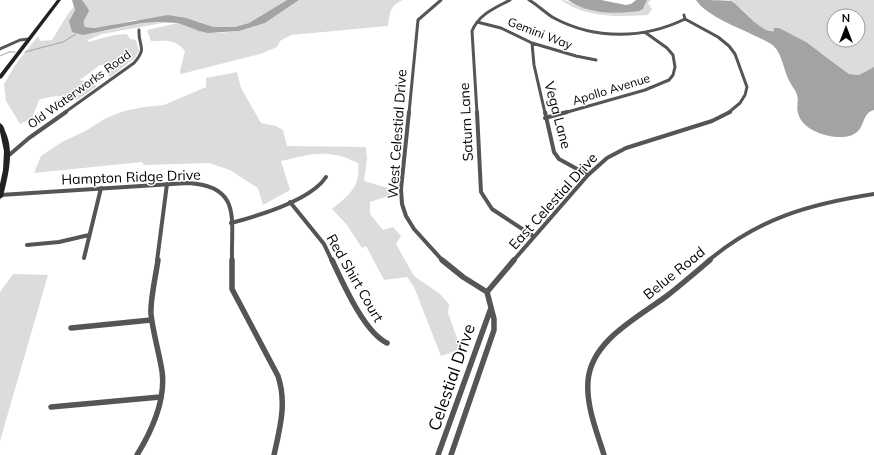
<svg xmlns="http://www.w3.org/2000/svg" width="874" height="455" viewBox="0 0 874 455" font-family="Mulish,sans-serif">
<rect width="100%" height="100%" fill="#fff"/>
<path fill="#dcdcdc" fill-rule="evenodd" d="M82 0H287L249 23 235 27H214L197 21 134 20 102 28 85 27C82 21 85 18 88 13Z
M299 0H403C389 6 390 13 388 26L291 35 280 41 277 47 260 54 181 74 180 71 185 51C175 38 165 41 151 41L147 30 178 23 199 31 219 33 239 31 265 23Z
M561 0C570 0 575 6 584 8 607 16 622 13 644 7L647 0H651L648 3 652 9 648 15C618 17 586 18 561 0Z
M729 0H874V67L859 75 849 74 823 54 774 31C762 34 753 19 745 12 740 7 734 4 729 0ZM834 16H858V40H834Z
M74 7 75 10 70 18 72 32 106 31 142 23 168 22 102 34 88 40V42L114 35 127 34 130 39 136 40 139 51 135 58 109 78 108 66 100 65 80 80 97 86 77 100C61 95 55 95 39 100L32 118 20 124 6 101 4 84 16 64 38 36 40 41 52 40C57 33 69 10 74 7Z
M237 72 241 88 261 123 276 126 283 130 287 146 366 147 367 159 364 181 395 190V194L370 202V214L383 230 393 227 401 236 396 244 414 276 440 294 449 304 448 313 461 349 441 356 414 287 407 277 384 280 366 246 362 248 347 225 332 209C349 195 361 187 358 163 328 148 311 154 281 161L290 190 263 205 258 188 230 170 209 163 144 165 142 162 34 173 41 156 62 142 87 130 106 118 124 111 144 107 164 105 206 87V78Z
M13 274 48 275 0 441V292Z"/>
<path fill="#a3a3a3" d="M72 0H82L89 10C88 17 81 19 85 27L95 28 168 15 186 18 214 27H235L249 23 287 0H299L265 23 239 31 208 33 199 31 178 23 159 22 142 23 83 35 72 32 69 21 75 10Z
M568 0H601L626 5 631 4 636 0H647L643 9 639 11C614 14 590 15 568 0Z
M696 0C704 0 724 0 731 1 743 8 761 34 774 31V28H779L806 42 849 74 859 75 874 67V110C858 114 869 135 843 137 827 138 802 130 798 113 796 107 799 101 797 95 796 90 792 87 790 82 783 71 783 52 771 44 752 32 708 19 696 0Z"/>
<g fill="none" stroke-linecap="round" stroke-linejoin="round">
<path stroke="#a3a3a3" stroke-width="1" d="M25 52 63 42 76 34
M0 56 9 52H15"/>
<path stroke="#555" stroke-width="3" d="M529 0C538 5 545 13 554 18 595 40 644 39 685 19L684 15
M685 19 718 37 729 46 735 54 747 87 745 95 740 103 728 113
M477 22 501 28 532 43 576 56 596 60
M532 43 534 65 545 113
M0 49 20 40 29 39
M64 113 134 63C148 47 138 47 139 30
M409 113 418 20 441 0
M477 113 472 31C479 14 495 8 510 0
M564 113 645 90 669 80 673 75 675 67 673 55 667 48 646 33"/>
<path stroke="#555" stroke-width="4" d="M409 112 401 189 402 204 406 216 414 229 443 261
M477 112 481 192 492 209 533 236
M545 112 554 152 559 159 588 175
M545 118 567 112
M8 156 29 138 66 112
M0 195 188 183C242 186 231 219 232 261
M290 202 324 244 332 261
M231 223C258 216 311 200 326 177
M27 245 59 242 89 235
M84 258 101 188
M157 261 167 184
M513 261 588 175 607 158 626 148 712 121 730 112
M708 261C759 218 810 204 874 194"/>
<path stroke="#555" stroke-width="5.5" d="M232 260V289L278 376C287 403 280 428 274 455
M332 260C343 283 364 332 387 343
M442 260 463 277 487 292
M487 292 514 260
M71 328 151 320
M51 407 160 397
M137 455C151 432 166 399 162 371 159 352 153 333 151 314 150 300 156 275 158 260
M438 455 491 308
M451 455 494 330V319L487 292
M604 455C597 432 586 406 588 381 591 340 639 317 668 295 682 284 696 272 710 260"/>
<path fill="#222" fill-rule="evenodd" d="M57 0H61L2 78 0 79V74Z
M0 123C3 125 4 127 5 131 15 151 8 176 3 197L0 199V184L3 170 4 151 0 132Z"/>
</g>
<g text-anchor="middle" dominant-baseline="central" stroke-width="3" stroke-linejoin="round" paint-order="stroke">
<g font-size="12" fill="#000" stroke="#fff">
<text transform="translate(540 33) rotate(21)">Gemini Way</text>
<text transform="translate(79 89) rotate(-36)">Old Waterworks Road</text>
<text transform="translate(611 89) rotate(-17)">Apollo Avenue</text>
</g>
<g font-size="14" fill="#000" stroke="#fff">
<text transform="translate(558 115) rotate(75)">Vega Lane</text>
<text transform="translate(466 122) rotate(-93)">Saturn Lane</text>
<text transform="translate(397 134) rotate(-86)">West Celestial Drive</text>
<text transform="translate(131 177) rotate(-2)">Hampton Ridge Drive</text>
<text transform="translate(553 201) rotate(-48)">East Celestial Drive</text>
<text transform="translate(674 273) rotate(-39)">Belue Road</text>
<text transform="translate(355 278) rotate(60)">Red Shirt Court</text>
</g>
<g font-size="17" fill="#000" stroke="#fff">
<text transform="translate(451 377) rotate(-71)">Celestial Drive</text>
</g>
</g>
<g transform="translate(846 28)"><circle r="19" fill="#ffffff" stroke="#999999"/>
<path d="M0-3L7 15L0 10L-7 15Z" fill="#000000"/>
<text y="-6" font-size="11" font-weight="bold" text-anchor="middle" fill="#000000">N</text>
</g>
</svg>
